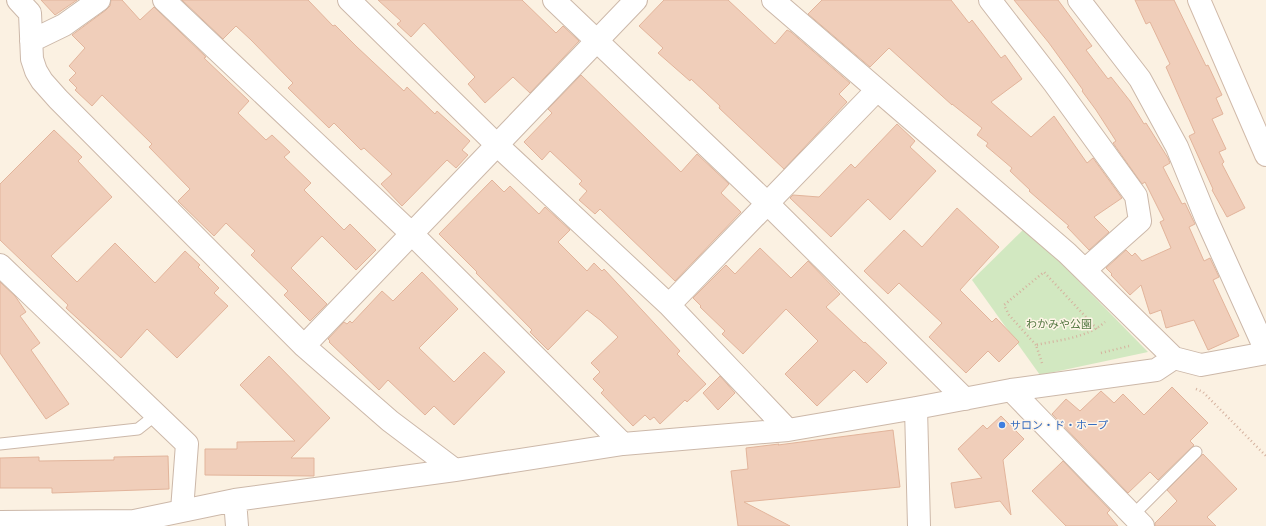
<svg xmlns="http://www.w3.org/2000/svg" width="1266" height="526" viewBox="0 0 1266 526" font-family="Karla,'Noto Sans JP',sans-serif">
<rect width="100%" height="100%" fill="#fbf1e2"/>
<path fill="#d2e8c1" d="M1026 227 1148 352 1040 375 972 280Z"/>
<path fill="#f0ceba" stroke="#e2b49b" d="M41 0H77L55 15Z
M111 0H122L140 20 154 7 206 57 204 58 249 101 238 113 266 140 272 135 290 152 284 157 311 183 304 190 344 230 350 224 376 250 356 270 322 236 291 268 327 304 310 321 284 295 288 291 251 255 255 251 226 223 214 236 178 201 190 189 149 147 152 144 102 95 92 106 75 90 77 88 69 80 76 73 69 66 85 48 72 35 106 10 110 6Z
M182 0H308L333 26 335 25 357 47 404 91 407 87 435 114 437 111 470 141 462 150 468 155 456 168 447 160 402 206 381 184 392 174 364 148 361 150 334 123 329 128 288 88 293 83 251 40 236 26 223 39Z
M378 0H522L556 33 563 26 579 41 530 93 513 77 485 103 468 84 475 77 424 23 411 37 397 24 401 21Z
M664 0H728L775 44 787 30 791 32 850 83 839 94 847 102 784 169 719 108 720 106 691 79 690 81 658 53 663 48 639 26Z
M822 0H951L969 23 972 20 1001 58 1005 55 1022 79 991 102 1031 137 1054 116 1087 163 1093 158 1122 198 1094 217 1109 232 1089 250 1067 227 1069 226 1029 191 1030 190 1010 171 1012 168 986 146 988 143 977 135 982 128 952 104V105L889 48 870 67 808 14Z
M1014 0H1058L1092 46 1086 50 1108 79 1111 77 1130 101 1144 124 1146 123 1168 158 1170 163 1163 167 1182 204 1185 203 1193 220 1195 224 1189 227 1204 261 1210 258 1219 277 1213 280 1239 336 1208 350 1194 320 1166 328 1161 310 1150 314 1141 285 1130 295 1111 275 1112 274 1106 268 1126 250 1132 256 1135 253 1142 261 1171 248 1160 222 1164 220 1145 182 1142 184 1113 143 1116 141 1096 110 1082 91 1083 90 1049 43Z
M1135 0H1174L1206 66 1208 65 1222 95 1216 98 1223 114 1212 119 1226 149 1219 152 1224 162 1222 164 1245 208 1227 217 1212 190 1213 189 1189 136 1195 133 1166 67 1170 64 1150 22 1146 24Z
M581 75 681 172 697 154 729 184 721 193 741 212 675 281 600 209 595 214 579 200 587 191 579 184 582 181 550 151 542 160 524 142 552 113 548 109Z
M897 124 915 141 910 147 936 171 890 220 868 199 831 237 790 198 793 195 819 197 851 164 855 168Z
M54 130 82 157 78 161 112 197 51 256 77 282 115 243 155 283 185 251 200 265 198 267 219 288 214 293 228 306 177 358 147 329 121 358 66 308 68 305 0 240V184Z
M492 180 504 192 510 186 539 214 545 207 570 230 558 242 587 271 594 263 602 271 604 269 680 351 677 354 706 384 687 402 685 400 660 424 654 417 650 420 645 415 633 426 601 393 604 390 593 379 600 372 591 363 618 337 600 320 587 310 548 350 530 332 532 330 476 273 477 272 439 234Z
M957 208 999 247 960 290 992 322 996 318 1019 342 999 362 988 351 966 373 929 337 942 323 899 283 888 294 864 271 904 230 922 247Z
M760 248 791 278 808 261 840 294 826 307 864 343 865 342 887 363 867 383 854 370 817 406 785 374 818 341 786 309 743 354 722 334 725 331 700 307 701 306 693 298 726 265 735 274Z
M422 272 458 309 419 348 454 382 484 352 505 372 454 425 434 406 425 415 388 380 379 390 329 342 330 341 328 339 344 322 347 324 350 321 352 323 382 291 393 301Z
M0 282 15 296 26 312 20 316 40 343 31 350 69 404 46 419 0 353Z
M269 356 330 418 291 458H314V476L205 475V449H237V442L295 441 240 385Z
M720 376 735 393 718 410 703 393Z
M1172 387 1208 423 1190 441 1194 445 1158 480 1150 472 1128 493 1052 414 1066 399 1080 411 1101 391 1114 403 1123 394 1144 415Z
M1001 416 1024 439 1003 460 1011 515 1000 501 955 508 951 483 982 478 958 449 983 425 987 429Z
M893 430 900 487 744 502 790 526H738L731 471 748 469 746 448 779 444 778 445Z
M1203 454 1237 489 1207 517 1216 526H1155V523L1177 501 1167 490Z
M168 456 169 489 52 493V488H0V458L39 457V461L114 460V457Z
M1063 461 1110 510 1107 513 1118 526H1066L1032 491Z"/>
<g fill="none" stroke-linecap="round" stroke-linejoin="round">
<defs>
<path id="lane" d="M0 444 138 429 157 414
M1133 515 1196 452"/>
<path id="street" d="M18 0 30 13 32 59 36 71 42 81 58 99 304 346 390 421 455 470
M164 0 412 234 623 444
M349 0 497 145 669 305 877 90
M554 0 768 204 965 399
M773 0 1067 253 1174 358 1201 365 1266 353
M990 0 1054 83 1136 196 1140 221 1085 270
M1079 0 1140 79 1177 147 1206 218 1266 351
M31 41 64 25 99 0
M0 265 187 444 182 510
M669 305 788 430
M304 346 636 0
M1011 390 1143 526
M916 408 919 526
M235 500 237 526
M0 522 134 521 235 500 455 470 623 444 788 430 916 408 1011 390 1156 370 1174 358"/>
<path id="secondary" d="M1199 0 1266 155"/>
</defs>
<use href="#lane" stroke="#ccb8a9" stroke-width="13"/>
<use href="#street" stroke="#ccb8a9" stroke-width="24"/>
<use href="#secondary" stroke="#d1baa9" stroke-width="24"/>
<path stroke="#d5b19e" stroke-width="2.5" stroke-dasharray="1 3" stroke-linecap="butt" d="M1036 345 1009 315 1004 305 1044 272 1097 329
M1101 353 1129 346
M1042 363 1036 345C1059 340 1087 338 1105 322
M1196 389 1203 392 1266 456"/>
<use href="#lane" stroke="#fff" stroke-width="11"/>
<use href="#street" stroke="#fff" stroke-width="22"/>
<use href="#secondary" stroke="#fff" stroke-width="22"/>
</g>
<circle fill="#3f7fe0" stroke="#fff5e8" stroke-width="1.5" cx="1002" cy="425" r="4"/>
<g text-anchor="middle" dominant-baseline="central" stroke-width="3" stroke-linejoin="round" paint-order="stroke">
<g font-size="11" fill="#547842" stroke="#fff5e8">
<text x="1059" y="324">わかみや公園</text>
</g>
<g font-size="11" fill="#366cbe" stroke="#fff5e8" text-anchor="start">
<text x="1010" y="425">サロン・ド・ホープ</text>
</g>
</g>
</svg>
